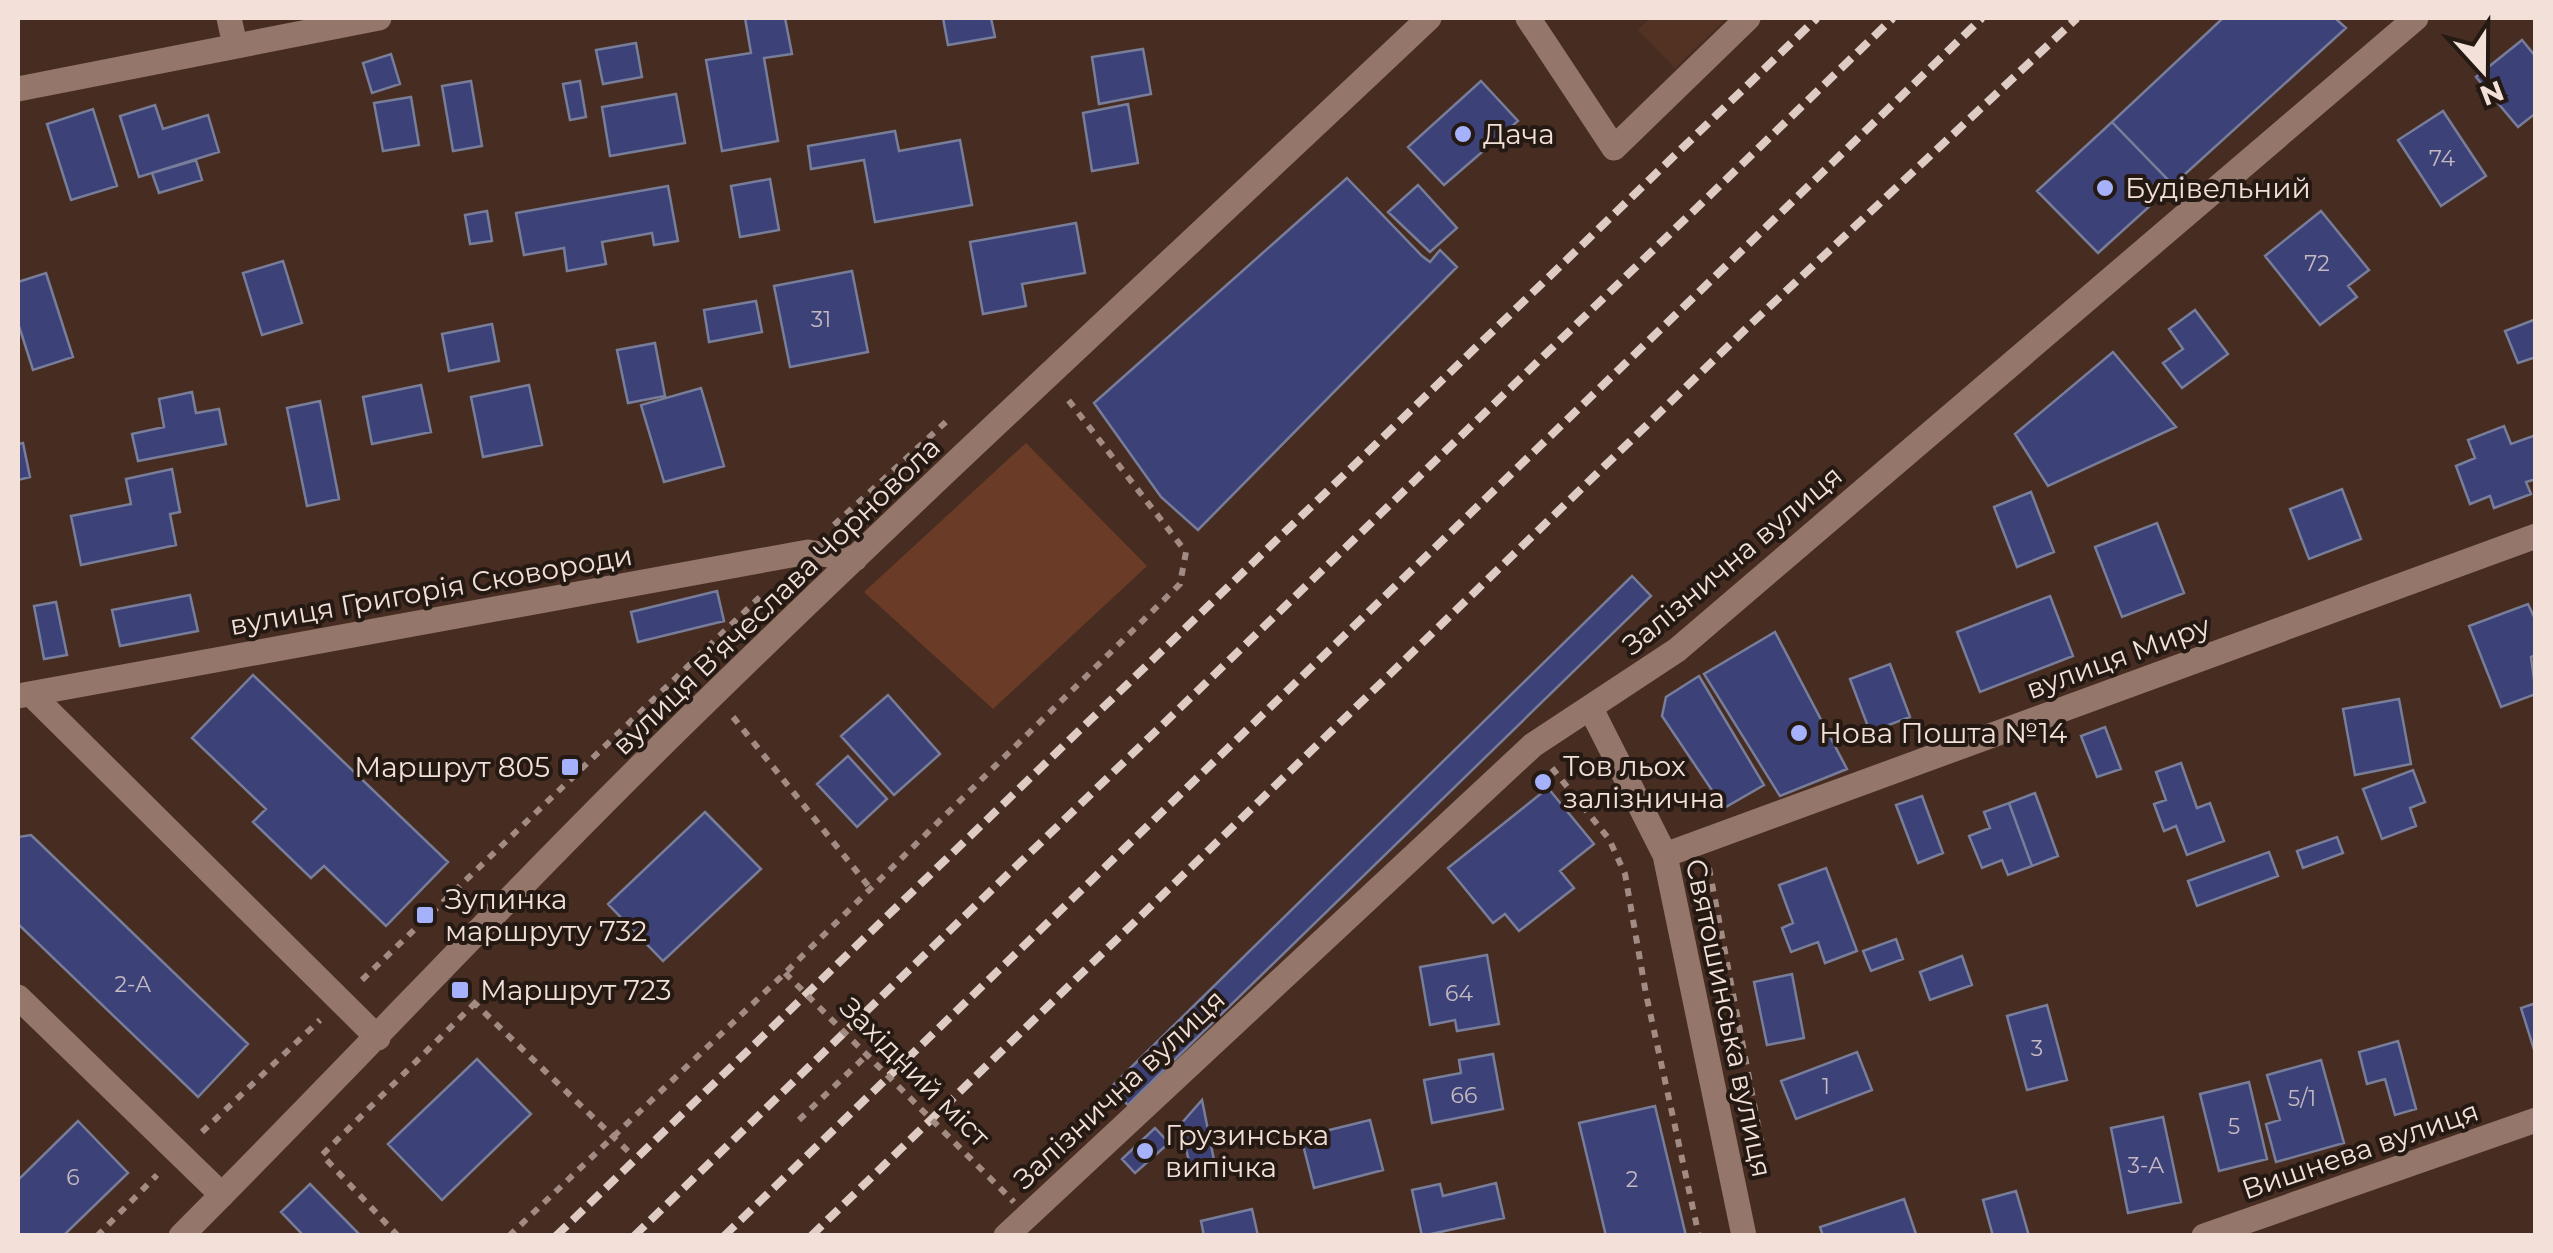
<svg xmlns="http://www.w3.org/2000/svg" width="2553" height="1253" viewBox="0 0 2553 1253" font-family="Montserrat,sans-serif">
<rect width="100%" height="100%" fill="#472d21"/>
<path fill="#533223" d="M1650 18H1727L1675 68 1638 30Z"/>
<path fill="#6a3b27" d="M1026 443 1147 566 993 709 864 592Z"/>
<path fill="#3c4178" stroke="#787d9a" stroke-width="2.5" d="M745 18H785L792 54 764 58 778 141 722 151 706 60 751 53Z
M943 18H991L995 37 948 45Z
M2223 18H2335L2346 28 2173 185 2112 122Z
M2522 40 2536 57V113L2518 127 2476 77Z
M636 43 642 77 603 84 596 50Z
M1143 49 1151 94 1099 104 1092 57Z
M391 54 400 84 372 93 363 63Z
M471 81 482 146 453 151 442 86Z
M580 81 586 117 570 120 563 84Z
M1481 81 1518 121 1444 185 1408 147Z
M676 94 685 143 610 156 602 107Z
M411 97 419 145 383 151 374 103Z
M1128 104 1138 163 1092 171 1083 113Z
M155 105 163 129 208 115 219 152 139 177 120 116Z
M93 109 117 186 71 200 47 124Z
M2443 111 2486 176 2441 206 2398 140Z
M2112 122 2173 185 2098 253 2037 191Z
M895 131 899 151 960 140 972 205 875 222 864 160 811 169 808 146Z
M196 160 202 180 159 193 152 173Z
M1347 178 1422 256 1430 262 1440 250 1457 267 1198 530 1161 497 1094 403Z
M770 179 779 230 740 237 731 186Z
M1418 185 1457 228 1430 252 1388 212Z
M668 186 678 241 654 245 652 233 602 242 606 264 567 271 564 248 524 255 516 213Z
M487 211 492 241 470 244 465 215Z
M2321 211 2369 270 2348 286 2357 297 2320 325 2265 256Z
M1076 223 1085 273 1022 284 1026 306 983 314 970 242Z
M283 261 302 323 262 335 243 273Z
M852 271 868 352 790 367 774 286Z
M46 273 73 357 33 370 18 323V282Z
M756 301 762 332 709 342 704 310Z
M2195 310 2228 354 2182 388 2163 363 2183 349 2169 329Z
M2536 319V357L2518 363 2505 331Z
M492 324 499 361 449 371 442 334Z
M655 343 665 396 628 403 617 350Z
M2113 352 2176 427 2048 486 2015 434Z
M421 385 431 432 372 444 363 397Z
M529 385 542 445 483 457 471 397Z
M701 388 724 466 664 482 641 405Z
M192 392 196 413 219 409 226 444 138 461 132 434 164 427 159 399Z
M320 401 339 499 307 506 287 408Z
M2504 426 2511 444 2536 435V479L2526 482 2531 494 2494 508 2490 496 2470 504 2456 466 2475 458 2468 440Z
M23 443 30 477 18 480V444Z
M172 469 180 512 170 514 176 545 81 565 71 516 131 504 126 479Z
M2342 489 2361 539 2309 559 2290 509Z
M2031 492 2054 552 2017 567 1994 507Z
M2157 523 2184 593 2122 617 2095 547Z
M1632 576 1651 596 1128 1105 1110 1088Z
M717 591 724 621 638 642 631 612Z
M190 595 198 631 120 646 112 610Z
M2050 596 2073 656 1980 692 1957 632Z
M56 602 67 655 44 659 34 606Z
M2528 604 2536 621V655L2531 657 2536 694 2501 707 2469 626Z
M1775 632 1847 769 1780 796 1704 674Z
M1890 664 1910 717 1870 732 1850 679Z
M253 675 448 862 386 926 324 866 311 878 253 822 266 809 192 738Z
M1699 676 1764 785 1724 808 1662 716 1666 697Z
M888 695 940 754 894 795 841 736Z
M2399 699 2411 764 2355 775 2343 709Z
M2105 727 2121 769 2097 777 2081 736Z
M848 756 887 799 857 827 817 784Z
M2181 763 2197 808 2210 803 2224 841 2187 855 2176 826 2164 831 2154 804 2166 800 2156 772Z
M2413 770 2425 802 2410 808 2416 826 2382 839 2363 789Z
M1548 788 1594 844 1560 871 1574 888 1519 931 1505 914 1493 923 1448 868Z
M2035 793 2058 856 2032 866 2009 803Z
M1922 796 1943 853 1918 863 1896 805Z
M2009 803 2032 866 2008 875 2002 860 1982 868 1969 836 1990 828 1984 812Z
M705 812 761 869 663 961 608 904Z
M31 835 248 1044 198 1097 18 924V837Z
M2337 837 2343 853 2303 868 2297 851Z
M2269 852 2278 876 2197 906 2188 881Z
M1826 868 1857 951 1825 963 1818 942 1791 952 1782 928 1793 923 1779 885Z
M1896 939 1903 959 1871 971 1863 951Z
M1487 955 1499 1024 1457 1031 1455 1020 1430 1025 1420 967Z
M1962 956 1972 985 1930 1000 1920 972Z
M1792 974 1804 1038 1767 1045 1754 982Z
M2536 1003V1056L2521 1008Z
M2047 1005 2067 1080 2027 1090 2007 1016Z
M2398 1041 2416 1109 2395 1115 2385 1079 2367 1084 2359 1052Z
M1857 1052 1872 1090 1796 1119 1781 1081Z
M1493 1054 1503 1109 1432 1123 1424 1080 1461 1073 1459 1060Z
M477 1059 531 1114 442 1200 388 1144Z
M2321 1060 2344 1143 2276 1162 2266 1124 2280 1120 2267 1075Z
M2249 1082 2267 1159 2219 1171 2200 1094Z
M1202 1100 1214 1160 1190 1165 1180 1125Z
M1655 1106 1686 1236H1606L1579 1123Z
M2163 1117 2181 1202 2128 1213 2111 1128Z
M1370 1120 1383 1170 1314 1188 1301 1137Z
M78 1121 128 1173 63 1236H18V1180Z
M1155 1128 1169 1143 1135 1173 1122 1159Z
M1496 1183 1504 1218 1422 1236 1412 1190 1440 1184 1443 1196Z
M310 1184 361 1236H304L281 1212Z
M2016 1191 2029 1236H1993L1983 1200Z
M1904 1199 1916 1234 1823 1236 1820 1227Z
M1252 1209 1258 1236H1204L1201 1221Z"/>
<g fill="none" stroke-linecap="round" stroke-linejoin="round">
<path stroke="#a18b82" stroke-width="6" stroke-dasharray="8 8" stroke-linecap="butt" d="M834 525 950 418
M733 717 870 888
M1552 768 1609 839 1625 874 1646 994 1699 1236
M1709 868 1762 1146
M362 980 763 594
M461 990 629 1152
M799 1120 867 1055
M202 1132 320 1020
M97 1236 157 1175
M398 1236 322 1155 474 1004
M509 1236 785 973 1180 584 1186 552 1066 397"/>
<path stroke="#94766a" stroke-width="25" d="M229 18 235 45
M1528 18 1614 148 1748 18
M18 89 379 18
M31 694 378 1038
M18 696 808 552 855 559
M1591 709 1665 855 1744 1236
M1665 855 2536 536
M18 997 222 1195
M181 1236C361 1056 533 869 716 692 950 464 1191 243 1429 18
M1006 1236 1533 745 1677 650 2416 18
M2204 1236 2536 1120"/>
<path stroke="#decbc4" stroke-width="8" stroke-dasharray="15 8" stroke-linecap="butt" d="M556 1236 1817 18
M634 1236 1893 18
M724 1236 1982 18
M811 1236 1752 323 2077 18"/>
<path stroke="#a18b82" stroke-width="6" stroke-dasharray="8 8" stroke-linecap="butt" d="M785 973 1014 1202"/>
</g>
<g fill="#a6b1fc" stroke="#251913" stroke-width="4">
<circle cx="1463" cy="134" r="10"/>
<circle cx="2105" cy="188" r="10"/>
<circle cx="1799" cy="733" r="10"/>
<rect x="560" y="757" width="20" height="20" rx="5"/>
<circle cx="1543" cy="782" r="10"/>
<rect x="415" y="905" width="20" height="20" rx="5"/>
<rect x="450" y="980" width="20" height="20" rx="5"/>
<circle cx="1145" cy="1151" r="10"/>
</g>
<g text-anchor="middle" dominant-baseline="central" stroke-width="8" stroke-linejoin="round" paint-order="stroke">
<g font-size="22" fill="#c4b8c1">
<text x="2442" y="158">74</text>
<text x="2317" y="263">72</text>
<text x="821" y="319">31</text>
<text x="133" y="984">2-А</text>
<text x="1459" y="993">64</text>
<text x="2037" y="1048">3</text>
<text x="1826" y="1086">1</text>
<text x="1464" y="1095">66</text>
<text x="2302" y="1098">5/1</text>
<text x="2234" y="1126">5</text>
<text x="2146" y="1165">3-А</text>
<text x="73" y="1177">6</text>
<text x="1632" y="1179">2</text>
</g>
<g font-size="28" fill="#f2e0d9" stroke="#251913" text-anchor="start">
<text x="1483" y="134">Дача</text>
<text x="2125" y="188">Будівельний</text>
<text x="1819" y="733">Нова Пошта №14</text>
<text x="1563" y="766">Тов льох<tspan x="1563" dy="32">залізнична</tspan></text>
<text x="550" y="767" text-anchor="end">Маршрут 805</text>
<text x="445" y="899">Зупинка<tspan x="445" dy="32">маршруту 732</tspan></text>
<text x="480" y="990">Маршрут 723</text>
<text x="1165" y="1135">Грузинська<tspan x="1165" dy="32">випічка</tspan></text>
</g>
<g font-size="28" fill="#f2e0d9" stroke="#251913">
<text transform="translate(1732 560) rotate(-40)">Залізнична вулиця</text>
<text transform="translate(431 590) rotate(-10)">вулиця Григорія Сковороди</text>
<text transform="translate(776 596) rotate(-44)">вулиця Вʼячеслава Чорновола</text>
<text transform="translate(2118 657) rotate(-20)">вулиця Миру</text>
<text transform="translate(1729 1018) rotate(78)">Святошинська вулиця</text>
<text transform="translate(915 1072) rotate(45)">Західний міст</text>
<text transform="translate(1119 1089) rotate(-43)">Залізнична вулиця</text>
<text transform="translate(2360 1150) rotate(-19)">Вишнева вулиця</text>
</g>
</g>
<rect width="2553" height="1253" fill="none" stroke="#f2e0d9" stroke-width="40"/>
<g transform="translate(2483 70) rotate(159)" stroke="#251913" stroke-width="8" paint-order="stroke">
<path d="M0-8L18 38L0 25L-18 38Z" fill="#f2e0d9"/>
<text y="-15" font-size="28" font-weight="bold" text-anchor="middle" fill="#f2e0d9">N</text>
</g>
</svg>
